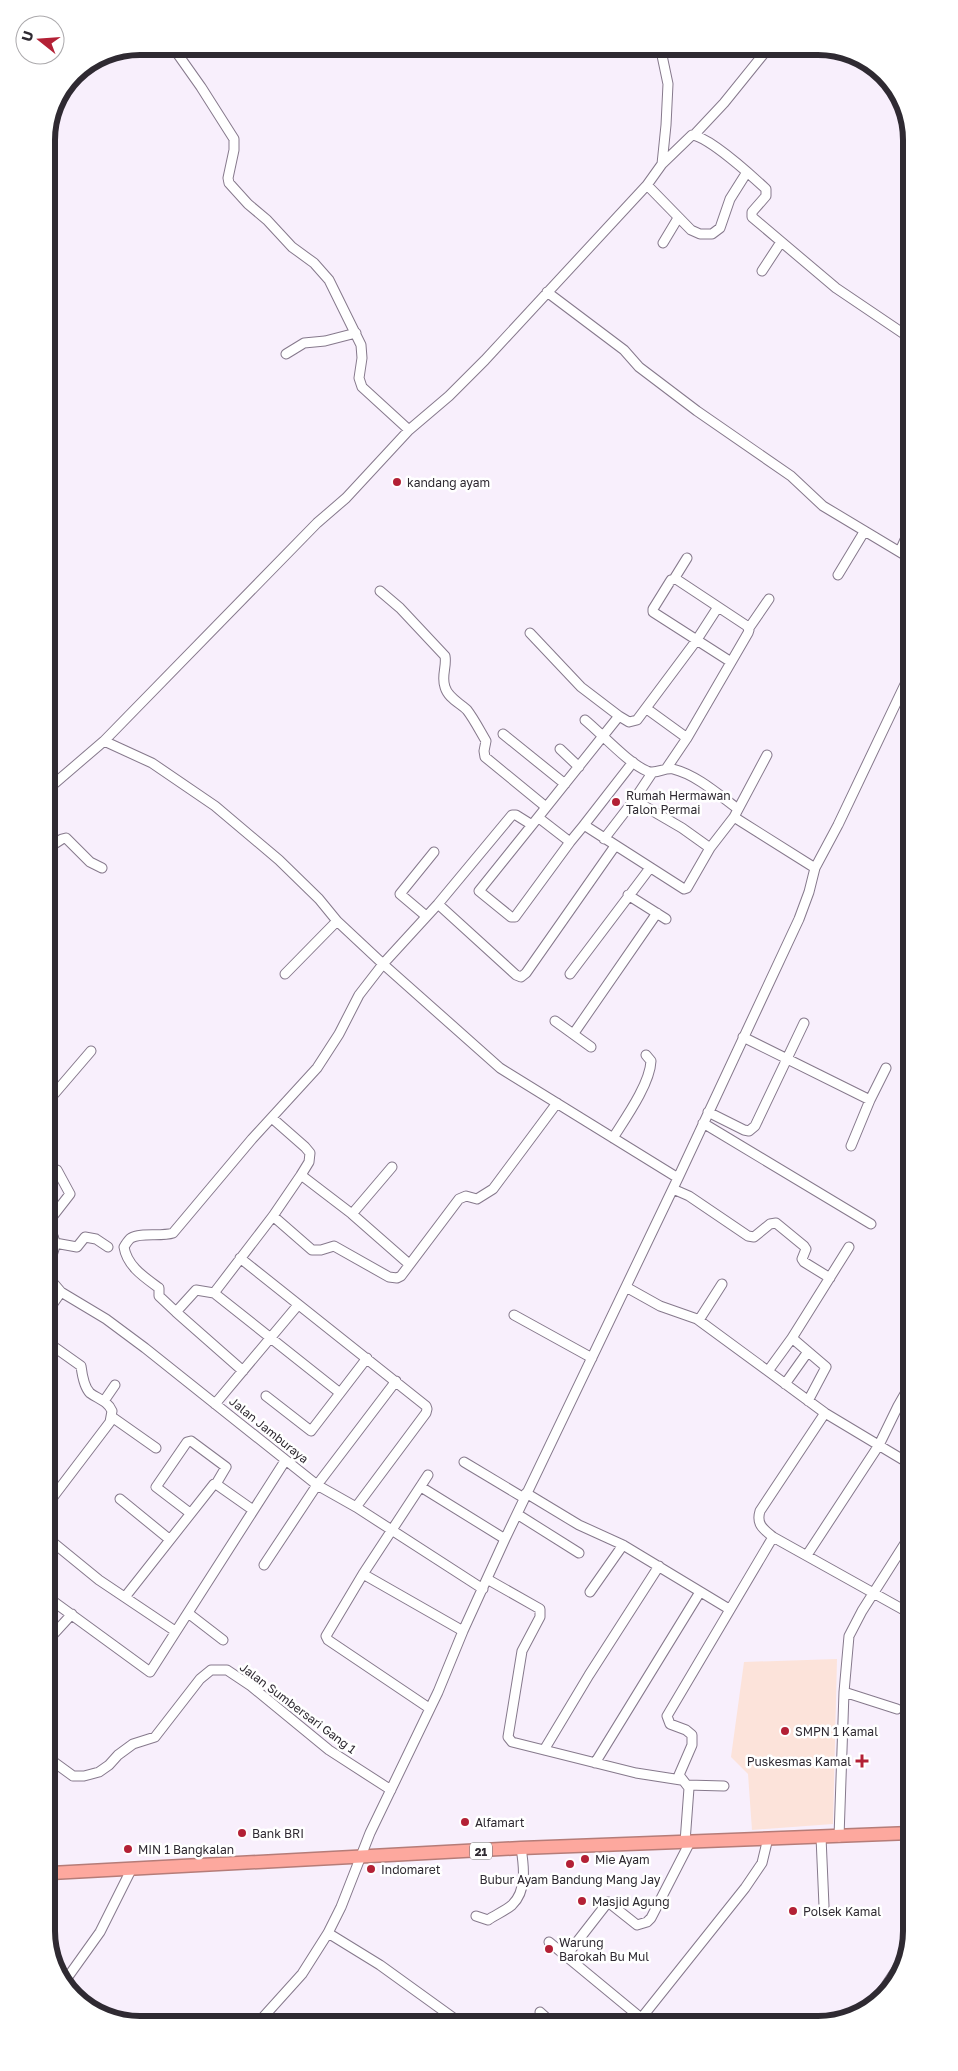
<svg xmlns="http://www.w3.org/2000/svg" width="958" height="2071" viewBox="0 0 958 2071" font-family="'Golos Text',sans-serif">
<rect width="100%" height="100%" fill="#f8effc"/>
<path fill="#fce3da" d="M837 1659 833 1824 752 1830 748 1774 731 1757 744 1662Z"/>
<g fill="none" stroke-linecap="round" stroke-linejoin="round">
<defs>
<path id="minor" d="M172 46 201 87 234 139V150L228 178 229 183 248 204 267 220 292 247 314 263 329 280 361 345 362 358 359 378 362 387 409 430
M660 46 668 84 666 125 662 164 647 185 485 360 449 396 409 430 346 498 317 523 104 741 152 763 215 806 279 860 319 899 337 921 383 964 500 1068 678 1178
M694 135 724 103 770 46
M662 164 692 135C709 137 752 176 766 189V196L752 212V217L836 288 907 336
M647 185 691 230 700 234H712L720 228 730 199 747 172
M663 243 678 218
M762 271 781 242
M547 292 624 350 639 367 697 411 791 476 823 506 908 557
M286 354 304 343 325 341 356 333
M900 551 908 533
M838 575 864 532
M674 579 687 558
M380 591 400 608 445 656C447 667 441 676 445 687 448 698 460 703 467 710 474 719 480 731 486 741L484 751 485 757 546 807
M749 628 769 599
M530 633 581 687 619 716
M647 709 687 738
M585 720C602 734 628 763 647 771 655 775 665 767 673 769 697 775 719 795 738 809
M503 734 565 784
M560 749 579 767
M666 769 687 738 748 633 749 630 747 626 676 579 671 580 653 609V612L731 662
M48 789 104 741
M634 800 652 773
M539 818 570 842 584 825 684 889 687 888 710 848 734 817
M532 825 479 891 511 917H515L570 842
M584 825 633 762
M604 839 634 800 682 828 710 848
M48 848 62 839 66 838 90 862 102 868
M815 868 838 825 908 678
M628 895 666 919
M438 904 516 975 521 977 526 973 615 846
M426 916 400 894 434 852
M285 974 337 921
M570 974 650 868
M555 1021 591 1047
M574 1033 657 913
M743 1037 870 1100 851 1146
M49 1100 91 1051
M870 1100 886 1068
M708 1112 744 1130 749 1131 755 1126 804 1023
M272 1118 305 1147 310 1153 309 1162 301 1175 352 1214 392 1167
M703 1123 871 1224
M613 1138C625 1119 650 1084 651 1061L646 1055
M673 1189 689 1196 748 1236 754 1237 770 1224 776 1223 804 1246 806 1249 802 1259 804 1262 830 1278
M352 1214 409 1264
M273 1216 312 1250H321L334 1246 389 1277 397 1278 401 1276 459 1199 466 1196 477 1199 493 1189 557 1103
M49 1221 70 1194 57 1170
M49 1231C59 1241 54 1251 49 1262
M55 1243 77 1247 85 1237 96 1239 108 1247
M240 1258 426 1406 427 1409 426 1413 356 1507
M49 1278 61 1292
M626 1287 660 1306 697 1319 825 1413 910 1464
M214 1293 273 1216 301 1175
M50 1308 61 1292 106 1319 145 1348 317 1485 356 1507 483 1589
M176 1312 243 1371
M514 1315 592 1358
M699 1320 722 1284
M50 1344 81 1366C82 1374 84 1387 90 1393 98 1399 108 1401 112 1411L110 1422 50 1501
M768 1371 792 1338
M785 1384 807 1353
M340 1393 214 1293 196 1290 176 1312 159 1296V1288C144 1277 127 1266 124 1247 126 1244 128 1240 131 1238 141 1232 161 1237 173 1233L252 1139 317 1068 339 1034 359 995 383 964 438 904 512 815H516L532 825 619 716 629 722 637 720 696 641 718 607
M266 1396 311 1431 367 1358
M104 1401 115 1385
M808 1401 826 1367 792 1338 849 1247
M215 1404 298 1305
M825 1413 760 1511C756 1524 763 1529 773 1537L911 1614
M112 1417 156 1448
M464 1462 524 1498
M428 1475 363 1574 326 1636 328 1640 429 1708
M421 1487 505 1539
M526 1493 579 1525 623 1545 729 1609
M120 1499 169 1539
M190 1513 156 1487 187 1442 191 1441 226 1467 216 1484
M517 1514 579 1553
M50 1540 99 1580 175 1631
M807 1555 879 1445 898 1406 910 1385
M264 1565 317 1485 396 1381
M659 1566 589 1675 544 1750 636 1773 681 1780
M363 1574 463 1631
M487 1579 540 1609V1617L522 1651 508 1737 512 1742 544 1750
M590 1592 623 1545
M125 1597 214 1484H216L253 1510
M50 1599 150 1672 285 1461
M188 1613 223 1640
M50 1638 72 1614
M844 1692 897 1709
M51 1760 73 1776H84L99 1772 109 1765 118 1755 133 1744 155 1737 200 1679 211 1670H227L251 1686 329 1750 391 1790
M595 1763 700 1592
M687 1785 724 1786
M821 1837 824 1906
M839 1837 844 1692 849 1636 862 1611 911 1534
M685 1842 689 1788 679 1775 692 1745V1735L686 1730 670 1724 667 1716 773 1537
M912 1904 907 1915 912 1924
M476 1916 488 1920C495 1915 505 1911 512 1905 527 1891 524 1866 521 1848
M328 1933 380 1965 459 2022
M549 1942 641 2018
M566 1956 608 1902 637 1925 647 1922 651 1918 690 1842
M65 1981 100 1932 132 1868
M877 1999 901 1963
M540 2012 551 2022
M639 2021 745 1888 762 1863 768 1838
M257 2024 302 1974 328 1933 341 1907 370 1833 438 1692 463 1631 505 1539 678 1178 799 919 809 892 815 868 734 817 767 755"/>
<path id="highway" d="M51 1873 521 1848 911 1833"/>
</defs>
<use href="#minor" stroke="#86798c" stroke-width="11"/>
<use href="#highway" stroke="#b57c78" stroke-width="15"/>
<use href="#minor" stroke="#fff" stroke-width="9"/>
<use href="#highway" stroke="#fda89e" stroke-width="12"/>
</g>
<g fill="#b32035" stroke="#fff" stroke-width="2">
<circle cx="397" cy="482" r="5"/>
<circle cx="616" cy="802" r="5"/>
<circle cx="785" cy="1731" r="5"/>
<path d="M859.5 1753.5h5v5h5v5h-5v5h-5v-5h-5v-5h5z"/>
<circle cx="465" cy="1822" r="5"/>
<circle cx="242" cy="1833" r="5"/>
<circle cx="128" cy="1849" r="5"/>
<circle cx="585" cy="1859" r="5"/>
<circle cx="570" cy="1864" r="5"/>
<circle cx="371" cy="1869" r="5"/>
<circle cx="582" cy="1901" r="5"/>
<circle cx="793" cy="1911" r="5"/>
<circle cx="549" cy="1949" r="5"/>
</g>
<g text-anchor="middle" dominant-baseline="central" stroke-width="5" stroke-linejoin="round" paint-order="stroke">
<rect fill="#fff" stroke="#6d6a70" stroke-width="1" x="470" y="1842.5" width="22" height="17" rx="4"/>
<g font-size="11" font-weight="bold" fill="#2f2a32">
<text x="481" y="1851">21</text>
</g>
<g font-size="12" fill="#2f2a32" stroke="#fff" text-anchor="start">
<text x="407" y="482">kandang ayam</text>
<text x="626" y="795">Rumah Hermawan<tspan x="626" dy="14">Talon Permai</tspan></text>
<text x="795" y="1731">SMPN 1 Kamal</text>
<text x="851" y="1761" text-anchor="end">Puskesmas Kamal</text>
<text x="475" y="1822">Alfamart</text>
<text x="252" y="1833">Bank BRI</text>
<text x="138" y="1849">MIN 1 Bangkalan</text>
<text x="595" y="1859">Mie Ayam</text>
<text x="381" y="1869">Indomaret</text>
<text x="570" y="1879" text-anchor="middle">Bubur Ayam Bandung Mang Jay</text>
<text x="592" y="1901">Masjid Agung</text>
<text x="803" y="1911">Polsek Kamal</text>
<text x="559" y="1942">Warung<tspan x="559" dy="14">Barokah Bu Mul</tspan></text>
</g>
<g font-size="12" fill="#2f2a32" stroke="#fff">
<text transform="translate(269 1430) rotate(39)">Jalan Jamburaya</text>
<text transform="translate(298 1708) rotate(37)">Jalan Sumbersari Gang 1</text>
</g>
</g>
<path d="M0 0H958V2071H0ZM140 55H818A85 85 0 0 1 903 140V1931A85 85 0 0 1 818 2016H140A85 85 0 0 1 55 1931V140A85 85 0 0 1 140 55Z" fill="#fff" fill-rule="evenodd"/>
<path fill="none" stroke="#2f2a32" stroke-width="6" d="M140 55H818A85 85 0 0 1 903 140V1931A85 85 0 0 1 818 2016H140A85 85 0 0 1 55 1931V140A85 85 0 0 1 140 55Z"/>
<g transform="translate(40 40) rotate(287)"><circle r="24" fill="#ffffff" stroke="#acaaad"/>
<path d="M0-4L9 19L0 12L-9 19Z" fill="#b32035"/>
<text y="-8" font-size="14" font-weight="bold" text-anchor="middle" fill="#2f2a32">U</text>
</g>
</svg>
